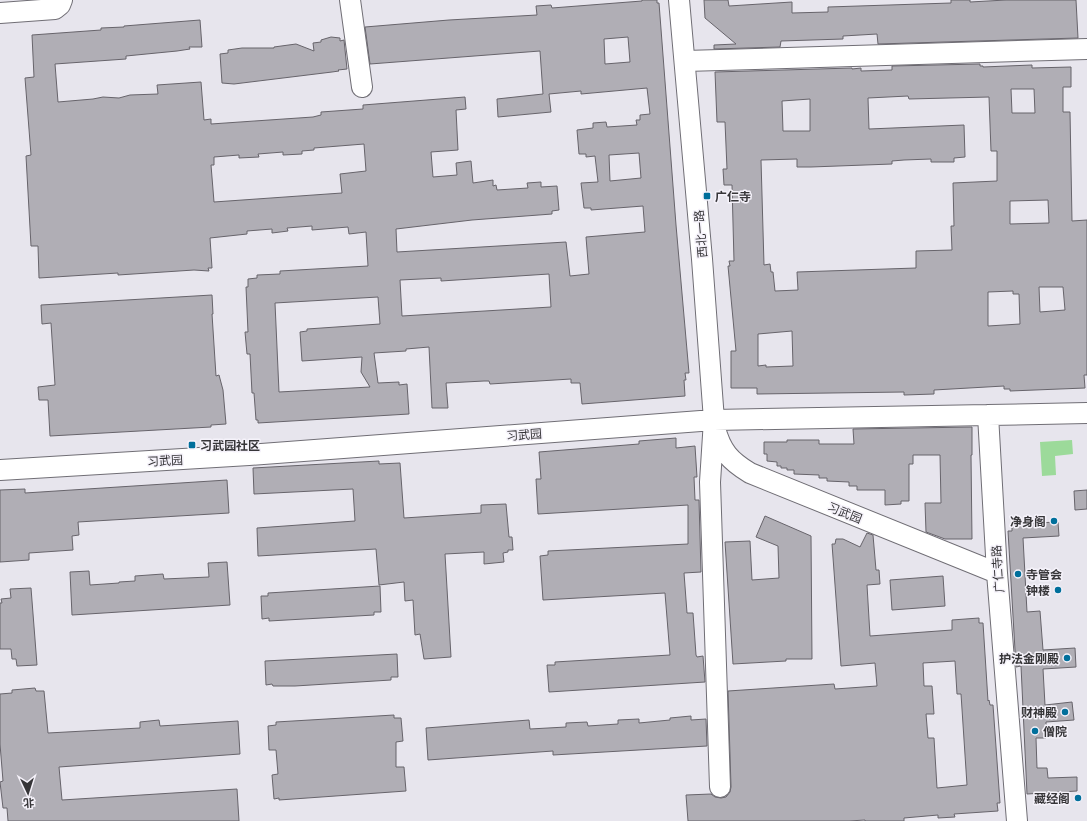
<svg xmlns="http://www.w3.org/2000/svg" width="1087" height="821" viewBox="0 0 1087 821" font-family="Barlow,'Noto Sans SC',sans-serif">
<rect width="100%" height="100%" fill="#e7e5ed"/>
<path fill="#9cda9a" d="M1072 440 1073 454 1055 456 1056 475 1042 476 1040 442Z"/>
<path fill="#b0aeb5" stroke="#67646b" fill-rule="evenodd" d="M642 0H657V3H659L676 225 689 373H685L686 380H684L685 396 582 404 580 383H571V379L490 384 489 381H484L446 383 448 408H432L429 347 406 349V351L374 353 378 383 399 382V385L407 384 409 414 258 423V420H256L254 393H252L250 354H247L245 332H248L246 287H248V279L257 278V275L280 274V271L368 266 366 232 349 234 348 227 312 230V226L287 228 288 231 272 233V229L247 231V234L210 238 212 268H208L209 271 194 270 118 275V273L39 278 38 246H31L26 156 31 155 25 78 34 77 32 35 101 30V28L124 27V26L200 20 202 47H189L190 49 177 51 126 56V59L55 64 58 102 93 99 103 97 119 98 130 95 158 94 157 85 201 82 204 120 211 119V124L313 117 321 115V112L363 109V105L465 97 466 109 456 110 458 150 431 152 433 177 457 175 456 163 471 161 473 183 493 180V186L496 185 497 190 528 188 527 183 541 182V187L557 186 559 210 552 211V214L472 220 396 229 397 252 566 242 570 276 589 274 586 237 645 232 643 206 591 210V208H584L581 183 598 182 595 156 586 157V154H579L577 130 593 128V123L606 122 607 127 637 125 636 120H640V115L650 114 647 88 581 94V91L549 94 551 112 498 117 497 99 543 94 540 51 370 64 365 27 449 20 537 15 536 6 551 5 552 8 642 1ZM628 37 630 62 605 64 604 39ZM364 144 366 171 340 174 342 193 214 202 211 165H214V157L239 155V158L259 157 258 154 283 152V155L302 154V151L314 150V148ZM639 153 641 178 610 181 609 155ZM549 274 551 307 402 316 400 280 441 278V281ZM378 297 380 324 307 329V331L300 332 302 361 362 357 361 372 370 387 279 392 275 303Z
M704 0H728L729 6 792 2V13L828 12V7L951 3V0H970V2L1006 0H1076L1078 38 878 44 877 34 843 36V39L781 41 780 47 714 49V45L736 44 705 18Z
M331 37 340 38V41L344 40 347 69 338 70 339 71 332 72 234 84 222 83 220 54 228 53V50L242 48H274V47L296 44 314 51 313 43 321 42V40Z
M980 64V66H983V67L1032 65V68L1071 67V87H1063V112H1070L1072 221 1087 220V375H1084L1085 388 1010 391V389H1004V386L934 390V394L904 395V392L757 394V388H731V351H736L728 266H730L729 261H734L732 185H724L723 169H727L725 122H717L715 72 852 68V69L861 68V71L892 70V66ZM1011 89H1034L1035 113H1012ZM908 96 909 99 989 97 991 151H997V181L953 183 954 226H951L952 250 916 251V268L797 272 798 290 775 291 773 272H771L770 264 764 265 761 160 797 159V167H811L892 164V161L904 160 931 159V162H954V158L965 157 964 125 869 129 868 98ZM810 99V131H783L782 101ZM1048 200 1049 223 1010 224V201ZM1039 287H1063L1065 310 1040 312ZM1013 291V294H1019L1020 324 988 326V292ZM792 331 793 366 766 367V365L758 366V334Z
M212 295 213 314H212L216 376 219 375 223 390 226 424 211 425V427L50 436 48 400H39L38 387 55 385 51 323 42 324 41 305Z
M972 427V455H971L972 539H945L926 532 925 503H941L940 455H913V464H909V501H901V504L885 505V490H857V486H849V482L827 481V478H819V475L794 474V470H787V468H781V466H777V462L767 461V454H764V442H787V440H819V444H854L853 429Z
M676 438V448L695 446 697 477H694L695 500H699L701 572 684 573 687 613H693L696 655 697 657 703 656 705 682 549 692 547 665H555V662L670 655 665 593 543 600 540 556 548 555V551L688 544V505L538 514 536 479H541L539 452 639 444V441Z
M379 461V464L400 463 404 518 481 513V505L506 504 509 537H512L513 550H508V552L503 553 504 562 484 564V552L445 554 451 657 424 659 420 634 415 635 413 600 405 601 404 582 379 585 376 549 258 556 257 528 355 521 353 489 254 494 253 468Z
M227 480 229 513 78 522 79 535 72 536 73 550 29 553V560L0 562V490L25 489V493Z
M1087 490V509L1075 510 1074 491Z
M765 516 811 536 812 659H786V661L733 664 725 542 750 541 752 580 779 578 778 546 756 537Z
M1058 522 1059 536 1023 538 1027 612 1040 611 1043 650 1075 648 1076 667 1043 669 1045 705 1072 702 1074 720 1046 722V738H1036L1037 768H1047L1048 778 1077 777V791L1027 794 1021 666 1016 667 1008 531H1012V524Z
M867 533 873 535 876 570H879L880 584 867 585 870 636 952 630V620L979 618V623H983L988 701 989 700 990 705H993L1000 803H997L998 811 954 814 955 817 938 818V815L904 818V821H865V820L849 821H688L686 795 711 794 715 797 721 798 726 797 730 792 731 787 728 691 834 684 835 689 877 686 875 663 841 666 832 544H835L836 539H843L860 547ZM955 661 957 694H961L967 785 937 788 934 738H928L926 714H934L932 686H924L923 663Z
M227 562 230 605 72 615 70 572 89 571 90 585 119 583V582L135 581V576L163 574 164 579 209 577 208 563Z
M943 576 945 606 892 610 890 580Z
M380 586 381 612H374V615L269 621V618L262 619 261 596H268V593Z
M31 588 37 665 17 666 16 659H12L11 649H0V603H2L1 599 11 598 10 589Z
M397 654 398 677H391V680L295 686H273L272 684 266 685 265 661Z
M35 688 36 691H44L48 733 140 728V722L159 720 160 726 238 721 240 754 59 767 62 800 237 789 239 821H8L7 808H3L0 782 3 781 0 744V694L12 693V690Z
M394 715V718H401L403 741 396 742V767H404L406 791 279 800V798L274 799 272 775 278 774 276 750H269L268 726 276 725V722Z
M691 716V720L706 719 707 746 553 755V751L428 760 426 728 529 720 530 729 566 727V723L587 722 588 726 618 724V720L639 719V723L670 720V718Z"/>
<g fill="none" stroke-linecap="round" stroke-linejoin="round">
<defs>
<path id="minor" d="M350 0 362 87
M679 0 702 259 714 420 710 482 720 787
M0 13 55 9 60 5 62 0
M685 61 1087 49
M715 428C721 451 730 461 750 473L997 573
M0 470 249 455 714 420 988 415
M1017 821 997 573 988 415 1087 413"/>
</defs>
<use href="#minor" stroke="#706e75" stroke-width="22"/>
<use href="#minor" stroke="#fff" stroke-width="20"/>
</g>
<g fill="#006f9b" stroke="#f5f2fa" stroke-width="1.5">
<rect x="703" y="192" width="8" height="8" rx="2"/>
<rect x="188" y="441" width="8" height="8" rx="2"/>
<circle cx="1054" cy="521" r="4"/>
<circle cx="1018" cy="574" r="4"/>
<circle cx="1058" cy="590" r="4"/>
<circle cx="1067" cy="658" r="4"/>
<circle cx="1065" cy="712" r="4"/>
<circle cx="1035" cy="731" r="4"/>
<circle cx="1078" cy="798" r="4"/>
</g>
<g text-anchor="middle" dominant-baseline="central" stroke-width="3" stroke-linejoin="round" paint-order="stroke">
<g font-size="12" font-weight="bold" fill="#363538" stroke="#f5f2fa" text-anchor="end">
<text x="715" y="196" text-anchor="start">广仁寺</text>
<text x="200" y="445" text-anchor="start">习武园社区</text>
<text x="1046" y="521">净身阁</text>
<text x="1026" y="574" text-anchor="start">寺管会</text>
<text x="1050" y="590">钟楼</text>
<text x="1059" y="658">护法金刚殿</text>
<text x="1057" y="712">财神殿</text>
<text x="1043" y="731" text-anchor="start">僧院</text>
<text x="1070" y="798">藏经阁</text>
</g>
<g font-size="12" fill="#363538" stroke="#f5f2fa">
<text transform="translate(700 234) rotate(-95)">西北一路</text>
<text transform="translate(524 434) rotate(-4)">习武园</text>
<text transform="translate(165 460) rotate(-3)">习武园</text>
<text transform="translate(845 512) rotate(22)">习武园</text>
<text transform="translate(997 569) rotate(-94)">广仁寺路</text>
</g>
</g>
<g transform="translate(28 793) rotate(176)" stroke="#f5f2fa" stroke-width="3" paint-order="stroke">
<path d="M0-3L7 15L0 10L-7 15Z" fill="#363538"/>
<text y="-6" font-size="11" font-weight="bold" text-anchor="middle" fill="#363538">北</text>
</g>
</svg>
